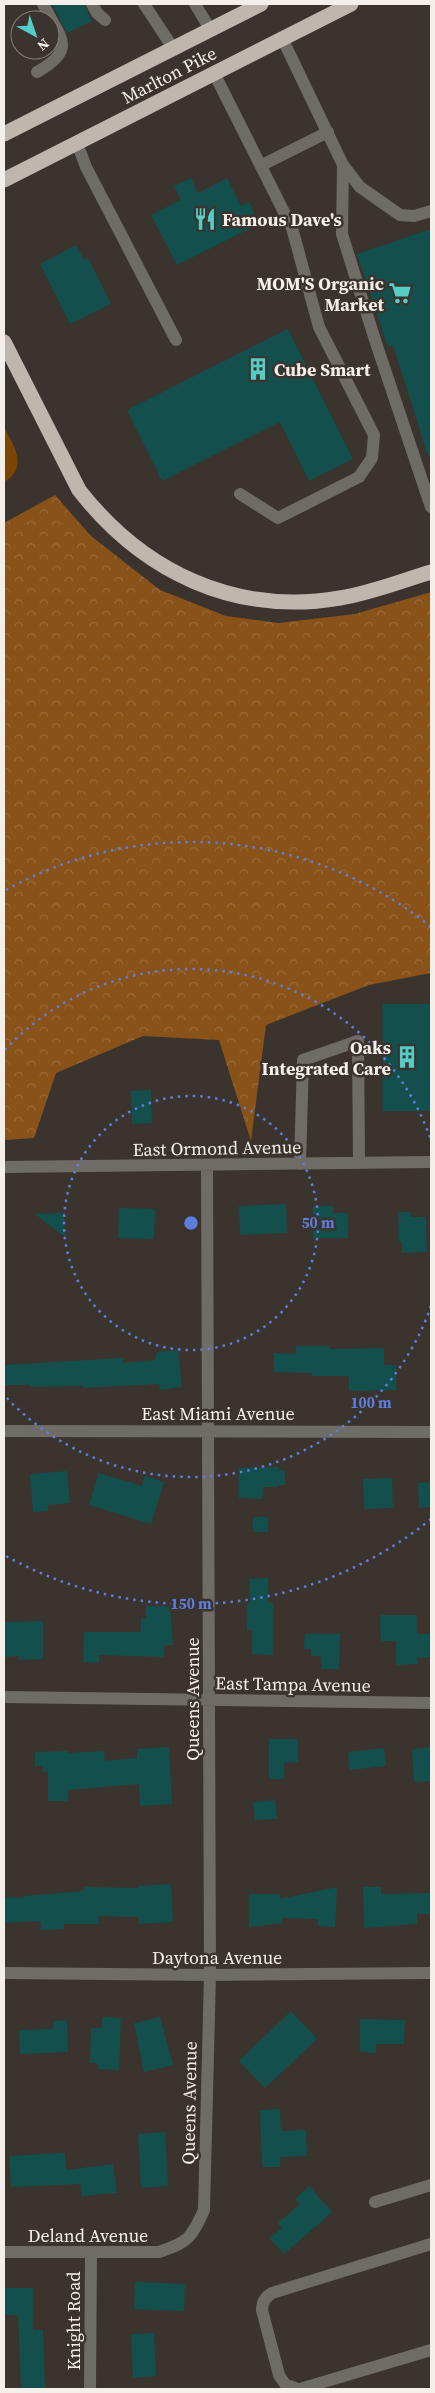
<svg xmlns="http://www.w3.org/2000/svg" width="435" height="2393" viewBox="0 0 435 2393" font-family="'Source Serif 4',serif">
<defs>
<pattern id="forest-crowns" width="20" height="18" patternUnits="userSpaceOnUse" patternTransform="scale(1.25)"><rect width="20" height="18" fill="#885218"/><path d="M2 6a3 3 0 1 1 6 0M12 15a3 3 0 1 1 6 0" fill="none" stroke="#996b3a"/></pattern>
</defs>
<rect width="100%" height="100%" fill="#3b332d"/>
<path fill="url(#forest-crowns)" d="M55 495 91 536 160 590 226 616 279 623 355 614 431 592V973L369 985 266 1025 251 1141 219 1040 143 1036 56 1073 34 1138 4 1140V523Z"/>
<path fill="#7b4605" d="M4 427C14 446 29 468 4 482Z"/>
<path fill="#13504d" d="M52 4H84L92 21 67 33Z
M191 178 198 193 227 178 241 206 249 202 259 224 177 265 151 215 181 200 174 186Z
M431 229V456H428L393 345 388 347 357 254Z
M76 245 84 260 88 258 111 304 70 324 40 264Z
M288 329 353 459 309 481 280 422 162 481 127 410Z
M383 1004H431V1111H383Z
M151 1090 152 1123 132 1124 131 1091Z
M286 1204 287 1233 240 1235 239 1206Z
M313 1206H333V1213H348V1238H313Z
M119 1208 155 1209 154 1239 118 1238Z
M398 1212H411V1217H426L427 1252 402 1253V1241L399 1242Z
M64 1213 65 1237 35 1214Z
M296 1346H329V1349L384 1348V1365H396V1390L349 1391V1376H312V1373L274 1372V1353L296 1354Z
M178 1350 182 1387 160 1390 159 1384 83 1388V1386L30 1387V1385H4V1365L123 1358V1363L155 1360 157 1352Z
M279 1467V1470L285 1471V1485H278V1487H263V1499L239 1498V1468Z
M67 1471 70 1503 48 1505V1511L33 1512 30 1474Z
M99 1473 142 1486 145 1476 164 1482 151 1524 89 1505Z
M392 1478 393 1508 364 1509 363 1479Z
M431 1482V1507L419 1508 418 1483Z
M253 1517H268V1532H253Z
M268 1578V1603H273V1655L252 1654V1630H247V1603H250L249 1579Z
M146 1606H170L173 1645H164V1657L99 1655V1663L83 1662 84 1632H141V1618H146Z
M380 1615H417V1634H431V1657L417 1658 418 1664 396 1665V1641H381Z
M43 1621V1659L19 1660V1656L4 1657V1622Z
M305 1634H340L339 1669H321V1656H311V1649H304Z
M269 1739H298V1762L284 1763V1779H269Z
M169 1747 172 1804 140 1806 139 1784 68 1790V1801H48V1772H43V1766H35V1752L68 1751V1753L104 1751 105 1761 137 1758V1749Z
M431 1747V1781L414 1782 412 1749Z
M384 1748 386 1766 350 1770 348 1752Z
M275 1800 277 1819 255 1820 253 1802Z
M171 1884 173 1922 139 1924V1917L99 1916V1924H64V1929L41 1930 40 1921 4 1923V1897L25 1898 24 1896 84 1891V1887L138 1888V1886Z
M337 1887 335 1927 318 1926V1919L282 1918V1923L249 1927V1894H280V1899Z
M363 1887H381V1894L431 1893V1914H417V1924L364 1928Z
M291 2011 317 2039 265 2088 239 2061Z
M102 2017 121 2018 119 2070 99 2069 97 2063H90L91 2028H102Z
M160 2017 173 2065 144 2072 134 2023Z
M360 2019 405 2020 404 2044H376V2053L360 2052Z
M67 2020 68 2052 20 2054 19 2030 53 2029V2021Z
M280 2109 281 2131 306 2130 307 2156 280 2157V2167H262L260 2110Z
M165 2132 168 2186 141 2188 138 2134Z
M65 2153 66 2170 113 2164 117 2193 81 2196V2184L11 2187 9 2156Z
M309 2186 332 2212 284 2254 270 2238 282 2228 278 2223 300 2204 295 2199Z
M135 2282 185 2284 184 2311 134 2309Z
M4 2288H33V2330H43L45 2389H21L18 2315H4Z
M154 2333 156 2376 133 2378 131 2334Z"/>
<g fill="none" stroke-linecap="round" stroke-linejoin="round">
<path stroke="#6f6c68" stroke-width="12" d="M92 4 97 13 105 20
M144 4 173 48
M195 4 210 29
M282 38 343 165 360 187 400 215 414 216 431 211
M37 72C78 49 60 38 43 4
M214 73 292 228 319 327 374 435 372 458 359 477 278 518 240 494
M77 143 86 167 176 340
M262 165 328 132
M343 165 342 234 375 340 431 507
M300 1164 303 1060 358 1041 359 1163
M4 1167 431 1162
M4 1431 431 1432
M4 1697 431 1703
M4 1973 210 1975 431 1973
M375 2202 431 2185
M4 2252H159C188 2242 191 2239 204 2210L210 1975 207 1166
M90 2389 91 2253
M298 2389 285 2384 279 2375 262 2310C262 2302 265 2297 272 2293L431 2244
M300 2389 431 2350"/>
<path stroke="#bfb6ae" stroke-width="15" d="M4 134 261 4
M4 180 351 4
M4 342 79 490C143 572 235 616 340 598 371 593 401 581 431 572"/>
</g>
<g fill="none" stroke="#5e7ede" stroke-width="2.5" stroke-dasharray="2.5 5">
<circle cx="191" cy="1223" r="127"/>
<path d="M431 1306A254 254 0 0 1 5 1396M5 1050A254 254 0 0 1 431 1140"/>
<path d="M431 1519A381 381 0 0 1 6 1556M6 890A381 381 0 0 1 431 927"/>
</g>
<defs>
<symbol id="restaurant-bare" viewBox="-9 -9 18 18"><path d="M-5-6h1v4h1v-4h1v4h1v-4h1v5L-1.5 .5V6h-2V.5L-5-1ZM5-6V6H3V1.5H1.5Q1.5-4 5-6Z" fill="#54cdc7" stroke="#3b332d" stroke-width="2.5" paint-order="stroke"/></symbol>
<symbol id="supermarket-bare" viewBox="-9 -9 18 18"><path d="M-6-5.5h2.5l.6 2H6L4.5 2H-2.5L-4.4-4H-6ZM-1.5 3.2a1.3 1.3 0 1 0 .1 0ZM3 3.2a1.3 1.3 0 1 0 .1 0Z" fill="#54cdc7" stroke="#3b332d" stroke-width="2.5" paint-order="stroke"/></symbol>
<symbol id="building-bare" viewBox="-9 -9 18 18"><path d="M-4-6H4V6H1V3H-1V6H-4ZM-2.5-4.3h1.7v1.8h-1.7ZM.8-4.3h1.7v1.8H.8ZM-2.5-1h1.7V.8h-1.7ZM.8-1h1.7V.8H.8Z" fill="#54cdc7" stroke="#3b332d" stroke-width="2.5" paint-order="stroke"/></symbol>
</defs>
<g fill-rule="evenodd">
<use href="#restaurant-bare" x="189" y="203" width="32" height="32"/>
<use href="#supermarket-bare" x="384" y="277" width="32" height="32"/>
<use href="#building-bare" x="242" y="353" width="32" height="32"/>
<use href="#building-bare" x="391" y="1041" width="32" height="32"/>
</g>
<g text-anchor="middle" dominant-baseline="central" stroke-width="5" stroke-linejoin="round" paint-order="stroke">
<g font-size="18" fill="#f4efeb" stroke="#3b332d">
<text transform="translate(169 75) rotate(-27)">Marlton Pike</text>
<text transform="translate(217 1148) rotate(-1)">East Ormond Avenue</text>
<text x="218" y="1413">East Miami Avenue</text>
<text transform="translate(293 1684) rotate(1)">East Tampa Avenue</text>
<text transform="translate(192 1699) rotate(-90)">Queens Avenue</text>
<text x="217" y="1957">Daytona Avenue</text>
<text transform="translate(189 2103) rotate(-89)">Queens Avenue</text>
<text x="88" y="2235">Deland Avenue</text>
<text transform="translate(73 2321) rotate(-90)">Knight Road</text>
</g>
<g font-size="18" font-weight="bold" fill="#f4efeb" stroke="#3b332d" text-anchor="start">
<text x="222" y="219">Famous Dave's</text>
<text x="384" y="283" text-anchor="end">MOM'S Organic<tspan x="384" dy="21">Market</tspan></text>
<text x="274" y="369">Cube Smart</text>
<text x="391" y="1047" text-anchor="end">Oaks<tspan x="391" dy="21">Integrated Care</tspan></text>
</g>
</g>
<circle cx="191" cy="1223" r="8" fill="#5e7ede" stroke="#3b332d" stroke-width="2.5"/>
<g font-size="15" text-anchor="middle" font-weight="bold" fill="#5e7ede" stroke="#3b332d" stroke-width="5" stroke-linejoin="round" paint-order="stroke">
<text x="318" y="1228">50 m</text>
<text x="371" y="1408">100 m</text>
<text x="191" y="1609">150 m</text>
</g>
<rect width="435" height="2393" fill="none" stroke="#f4efeb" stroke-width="10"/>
<g transform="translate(35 35) rotate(140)"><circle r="24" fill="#3b332d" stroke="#857e79"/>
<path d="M0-4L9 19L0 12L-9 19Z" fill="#54cdc7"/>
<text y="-8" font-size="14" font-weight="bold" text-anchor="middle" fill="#f4efeb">N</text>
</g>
</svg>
